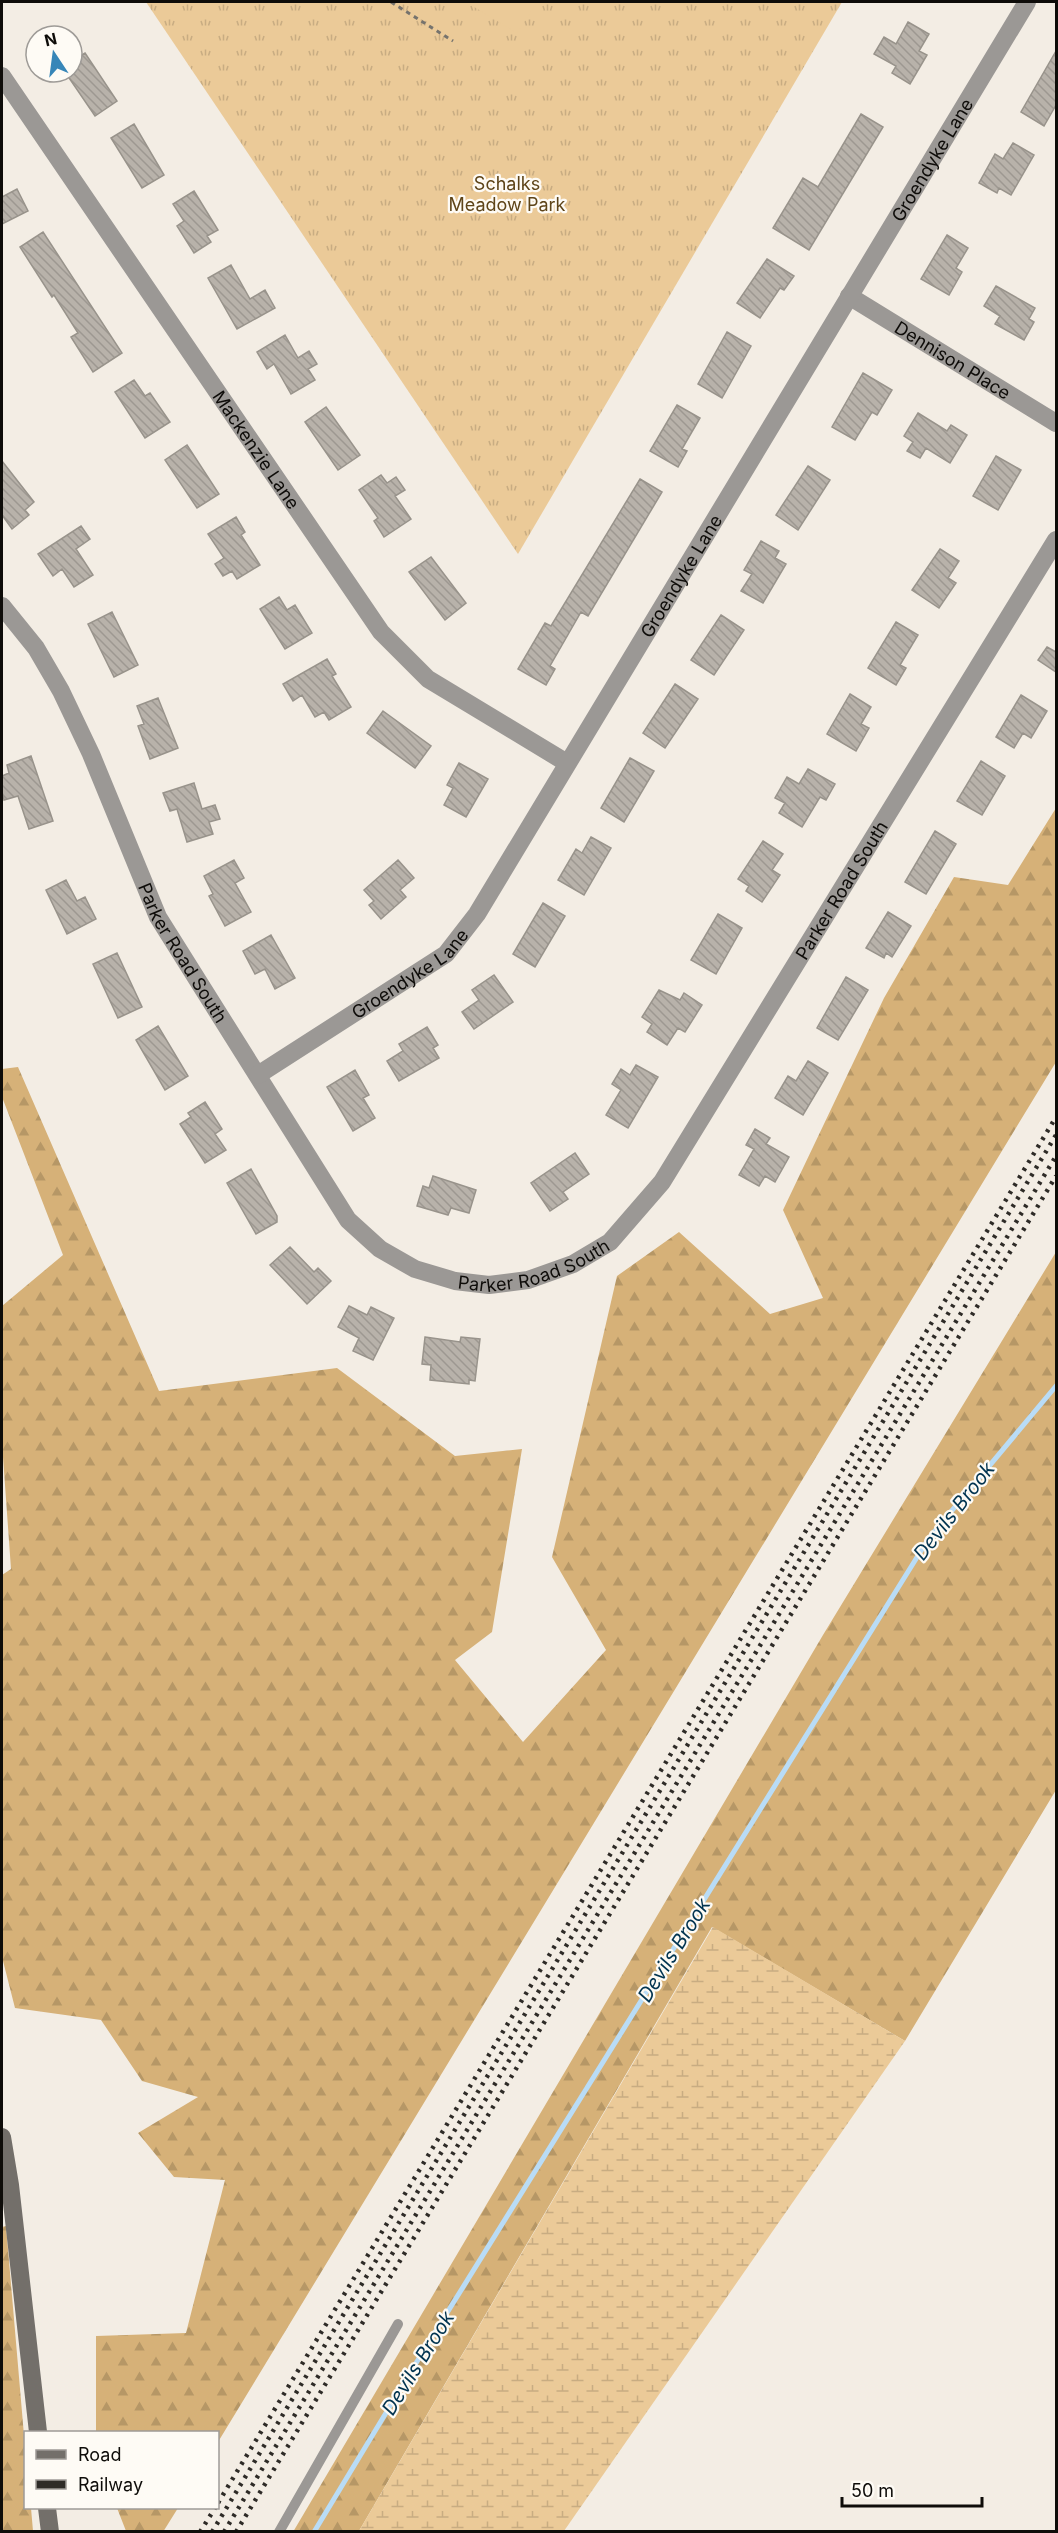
<svg xmlns="http://www.w3.org/2000/svg" width="1058" height="2533" viewBox="0 0 1058 2533" font-family="Inter,sans-serif">
<defs>
<pattern id="grass-tufts" width="24" height="20" patternUnits="userSpaceOnUse" patternTransform="scale(1.5)"><rect width="24" height="20" fill="#ebca98"/><path d="M3 7l-1-3M5 7V3M7 7l1-3M15 17l-1-3M17 17v-4M19 17l1-3" fill="none" stroke="#c8ac82"/></pattern>
<pattern id="forest-firs" width="22" height="20" patternUnits="userSpaceOnUse" patternTransform="scale(1.5)"><rect width="22" height="20" fill="#d6b178"/><path d="M5 1l3.5 6h-7zM16 11l3.5 6h-7z" fill="#b69766"/></pattern>
<pattern id="wetland-marsh" width="20" height="14" patternUnits="userSpaceOnUse" patternTransform="scale(1.5)"><rect width="20" height="14" fill="#ebca98"/><path d="M1 5h8M5 5V1M11 12h8M15 12V8" fill="none" stroke="#c8ac82"/></pattern>
<pattern id="building-back-hatch" width="6" height="6" patternUnits="userSpaceOnUse" patternTransform="scale(1.5)"><rect width="6" height="6" fill="#b8b2aa"/><path d="M-1 5l2 2M0 0l6 6M5-1l2 2" fill="none" stroke="#9d9891"/></pattern>
</defs>
<rect width="100%" height="100%" fill="#f3ede4"/>
<path fill="url(#grass-tufts)" d="M146 2H842L518 554Z"/>
<path fill="url(#forest-firs)" d="M1056 808V1062L218 2442V2432H96V2336L186 2333 225 2180 174 2177 138 2133 198 2097 142 2081 101 2020 15 2008 2 1957V1575L11 1569 2 1443V1306L63 1255 2 1097V1069L18 1067 159 1391 337 1368 455 1456 522 1449 492 1632 455 1660 523 1742 606 1650 552 1557 617 1276 679 1232 770 1314 823 1298 783 1210 884 998 954 877 1008 885Z
M1056 1252V1790L905 2041 712 1927 359 2531 293 2532 823 1635Z
M6 2226 25 2447 26 2508H31L33 2531H2V2227Z
M117 2508H178L163 2532 126 2531Z"/>
<path fill="url(#wetland-marsh)" d="M713 1927 905 2041 564 2531H359Z"/>
<path fill="#ebca98" d="M466 2H537L517 33Z"/>
<g fill="none" stroke-linecap="round" stroke-linejoin="round">
<path stroke="#b9dcf6" stroke-width="5" d="M314 2532 427 2345 929 1538 1056 1386"/>
</g>
<path fill="url(#building-back-hatch)" stroke="#98938b" stroke-width="1.5" d="M908 22 929 34 919 51 927 55 910 84 892 73 896 66 874 54 884 37 896 44Z
M1056 51V105L1044 126 1021 112Z
M85 53 117 101 95 116 65 72H72V61Z
M861 114 883 127 809 250 773 228 803 178 818 187Z
M134 124 164 175 142 188 111 138Z
M1013 143 1034 155 1011 195 999 188 997 193 979 183 995 154 1003 159Z
M17 189 28 211 2 224V197Z
M194 191 218 230 207 236 211 242 194 253 177 226 184 221 173 204Z
M43 232 122 353 93 372 71 337 78 333 54 295 52 297 20 247Z
M947 235 968 248 956 268 962 272 949 295 921 279Z
M767 259 794 276 784 290 780 288 760 318 737 303Z
M231 265 250 299 265 290 275 308 237 329 208 278Z
M996 286 1035 308 1029 319 1034 322 1024 340 995 324 1000 316 984 306Z
M727 332 751 346 722 398 698 384Z
M285 335 298 358 309 351 317 364 308 369 315 380 291 394 274 364 267 369 257 352Z
M863 373 892 390 877 415 872 412 855 440 832 427Z
M134 380 145 396 150 393 170 422 145 438 115 392Z
M677 405 700 418 682 449 687 451 678 467 650 451Z
M326 407 360 455 338 470 305 422Z
M918 413 947 431 951 425 967 435 950 463 926 448 920 458 907 451 913 442 904 436Z
M187 445 219 494 197 508 165 460Z
M996 456 1021 470 998 510 973 496Z
M2 461 34 502 25 510 29 515 12 529 2 515Z
M808 466 830 480 798 530 776 515Z
M381 475 387 483 396 477 405 490 395 496 411 519 384 537 374 521 378 518 359 490Z
M640 479 662 492 588 616 581 612 550 666 555 669 546 685 518 669 545 623 551 626Z
M236 517 245 532 241 535 260 565 237 579 232 571 223 576 215 564 224 558 208 534Z
M81 526 90 539 76 549 93 575 74 587 62 569 53 576 38 554Z
M761 541 779 551 775 558 786 564 763 603 741 591 752 574 744 570Z
M940 549 959 561 948 578 956 583 939 608 912 590Z
M431 557 466 603 445 620 409 572Z
M279 597 287 610 295 605 312 633 285 649 260 609Z
M112 612 138 665 114 677 88 624Z
M721 615 744 630 714 675 691 660Z
M896 622 918 635 900 665 906 668 896 685 868 668Z
M1047 647 1056 652V672L1038 660Z
M327 659 336 674 332 676 351 707 329 720 324 712 315 717 302 695 293 701 283 684Z
M675 684 698 699 665 748 643 733Z
M850 694 871 707 861 724 869 728 856 751 827 734Z
M1021 695 1047 711 1031 738 1023 733 1014 748 996 737Z
M158 698 178 748 150 759 138 726 144 724 137 706Z
M383 711 431 746 415 768 367 733Z
M31 756 53 821 29 829 18 796 4 800 2 792V776L9 773 7 765Z
M630 758 654 771 624 822 601 808Z
M981 761 1005 776 982 815 957 801Z
M459 763 488 779 466 817 444 805 453 788 447 785Z
M808 769 835 784 826 800 820 797 802 827 779 813 785 803 775 798 787 777 799 784Z
M194 783 202 809 215 805 220 819 209 822 213 834 187 842 177 809 170 811 163 793Z
M935 831 956 844 926 894 905 882Z
M591 837 611 848 584 895 558 880 576 849 582 853Z
M763 841 783 854 772 870 780 875 762 902 746 891 749 886 738 879Z
M234 860 244 878 235 883 251 912 225 926 209 896 213 894 204 876Z
M398 860 414 878 400 890 406 897 381 919 369 905 374 901 364 890Z
M66 880 77 901 85 897 96 919 67 934 46 890Z
M543 903 565 916 535 967 513 954Z
M888 912 911 926 892 957 886 953 884 958 866 948Z
M718 914 742 928 716 974 691 960Z
M271 935 295 978 275 989 265 969 255 974 243 951Z
M117 953 142 1007 118 1018 93 964Z
M494 975 513 1002 474 1029 462 1012 479 1000 472 990Z
M846 977 868 990 838 1040 817 1028Z
M659 990 680 1000 684 993 702 1005 685 1032 678 1028 667 1045 647 1032 652 1024 642 1017Z
M158 1026 188 1076 165 1090 136 1040Z
M427 1027 438 1045 433 1048 439 1058 399 1081 387 1061 403 1051 399 1044Z
M808 1061 828 1073 803 1115 775 1098 788 1076 796 1081Z
M636 1065 658 1077 628 1128 606 1115 621 1090 612 1084 621 1069 630 1075Z
M355 1070 369 1095 363 1098 375 1118 353 1131 327 1087Z
M205 1102 222 1129 215 1134 226 1150 205 1163 180 1124 191 1117 188 1113Z
M755 1129 770 1138 766 1144 789 1157 775 1182 765 1176 759 1186 739 1175 754 1149 746 1145Z
M575 1153 589 1174 563 1192 568 1199 550 1211 531 1183Z
M251 1169 277 1216V1222L256 1234 227 1183Z
M433 1176 476 1190 469 1213 451 1208 448 1215 417 1206 423 1186 429 1188Z
M290 1247 314 1272 318 1268 331 1281 307 1304 270 1265Z
M349 1306 367 1315 371 1307 394 1318 373 1360 353 1351 359 1338 338 1327Z
M425 1337 460 1342 461 1337 480 1339 475 1381 469 1380V1384L430 1380 431 1365 422 1364Z"/>
<g fill="none" stroke-linecap="round" stroke-linejoin="round">
<path stroke="#76736d" stroke-width="3" stroke-dasharray="4.5 4.5" stroke-linecap="butt" d="M391 2 453 41"/>
<path stroke="#9b9895" stroke-width="10" d="M279 2532 398 2324"/>
<g stroke="#9b9895" stroke-width="18">
<path id="s1" d="M2 76 381 632 428 679 567 763"/>
<path id="s2" d="M849 296 1056 423"/>
<path id="s3" d="M2 606 36 648 61 691 91 754 158 917 348 1220 380 1249 415 1269 455 1281 489 1285 528 1280 573 1264 610 1242 662 1182 1056 540"/>
<path id="s4" d="M258 1075 446 954 477 914 1027 2"/>
</g>
<path stroke="#736f6a" stroke-width="18" d="M2 2137 10 2185 38 2432
M47 2508 50 2532"/>
<path stroke="#2e2b27" stroke-width="4.5" stroke-dasharray="3 6" stroke-linecap="butt" d="M218 2503 1056 1117
M200 2532 215 2508
M212 2532 1056 1135
M224 2532 1056 1156
M236 2532 1056 1176"/>
</g>
<g text-anchor="middle" dominant-baseline="central" stroke-width="4.5" stroke-linejoin="round" paint-order="stroke">
<g font-size="18" fill="#0e0c09" stroke="#fefbf5">
<text stroke="none"><textPath href="#s4" startOffset="1155">Groendyke Lane</textPath></text>
<text stroke="none"><textPath href="#s2" startOffset="122">Dennison Place</textPath></text>
<text stroke="none"><textPath href="#s1" startOffset="452">Mackenzie Lane</textPath></text>
<text stroke="none"><textPath href="#s4" startOffset="669">Groendyke Lane</textPath></text>
<text stroke="none"><textPath href="#s3" startOffset="1419">Parker Road South</textPath></text>
<text stroke="none"><textPath href="#s3" startOffset="393">Parker Road South</textPath></text>
<text stroke="none"><textPath href="#s4" startOffset="183">Groendyke Lane</textPath></text>
<text stroke="none"><textPath href="#s3" startOffset="915">Parker Road South</textPath></text>
</g>
<g font-size="18" fill="#5e4418" stroke="#fefbf5">
<text x="507" y="183">Schalks<tspan x="507" dy="21">Meadow Park</tspan></text>
</g>
<g font-size="20" font-style="italic" fill="#023450" stroke="#fefbf5">
<text transform="translate(954 1511) rotate(-52)">Devils Brook</text>
<text transform="translate(674 1950) rotate(-58)">Devils Brook</text>
<text transform="translate(418 2363) rotate(-58)">Devils Brook</text>
</g>
</g>
<rect width="1058" height="2533" fill="none" stroke="#0e0c09" stroke-width="6"/>
<rect x="24" y="2431" width="195" height="78" fill="#fefbf5" stroke="#9e9b97" stroke-width="1.5"/>
<rect x="36" y="2450" width="30" height="9" fill="#736f6a" stroke="#9e9b97" stroke-width="1.5"/>
<text x="78" y="2461" font-size="18" fill="#0e0c09">Road</text>
<rect x="36" y="2480" width="30" height="9" fill="#2e2b27" stroke="#9e9b97" stroke-width="1.5"/>
<text x="78" y="2491" font-size="18" fill="#0e0c09">Railway</text>
<g transform="translate(54 54) rotate(347)"><circle r="28" fill="#fefbf5" stroke="#9e9b97" stroke-width="1.5"/>
<path d="M0-4.5L10 22L0 15L-10 22Z" fill="#3786b8"/>
<text y="-9" font-size="16" font-weight="bold" text-anchor="middle" fill="#0e0c09">N</text>
</g>
<path d="M842 2497v9h140v-9" fill="none" stroke="#0e0c09" stroke-width="3"/>
<text x="851" y="2497" font-size="18" fill="#0e0c09" stroke="#fefbf5" stroke-width="4.5" paint-order="stroke">50 m</text>
</svg>
